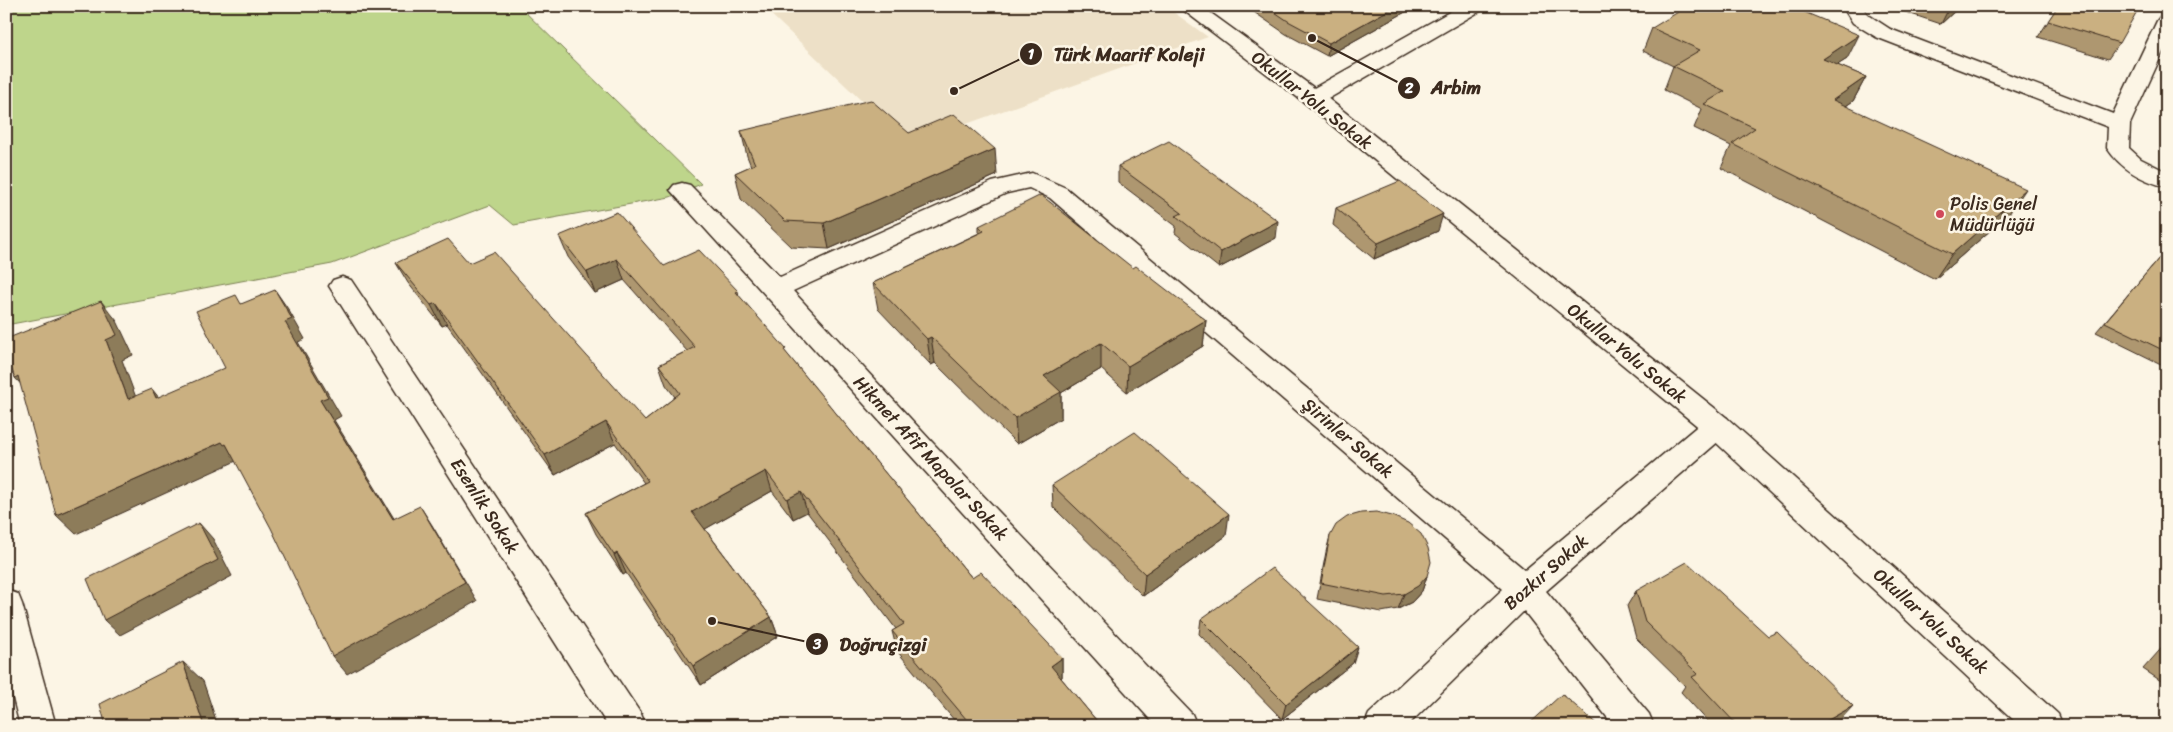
<svg xmlns="http://www.w3.org/2000/svg" width="2173" height="732" viewBox="0 0 2173 732" font-family="Sriracha,sans-serif">
<rect width="100%" height="100%" fill="#fcf5e5"/>
<filter id="ink" filterUnits="userSpaceOnUse"><feTurbulence type="fractalNoise" baseFrequency=".02" numOctaves="2"/><feDisplacementMap in="SourceGraphic" scale="10" xChannelSelector="R" yChannelSelector="G"/><feConvolveMatrix kernelMatrix="1 2 1 2 8 2 1 2 1" color-interpolation-filters="sRGB"/></filter>
<g filter="url(#ink)">
<path fill="#ede0c7" d="M762 6H1165L1208 37 908 145Z"/>
<path fill="#bed58b" stroke="#7c8054" d="M6 6H519L701 184 670 197 514 225 490 205 332 264 6 325Z"/>
<g fill="none" stroke-linecap="round" stroke-linejoin="round">
<defs>
<path id="minor" d="M1460 6H1485L1482 10 1321 103 1313 104 1305 103 1302 98 1305 93Z
M1842 6H1862L1867 14 1890 29 2113 114 2157 21 2160 17 2167 15V43L2130 124 2129 148 2141 159 2167 172V187C2142 181 2121 169 2107 148L2108 127 1876 37 1853 23Z
M1032 173 1066 188 1525 570 1707 418 1717 415 1727 418 1731 426 1727 434 1546 591 1649 714 1654 726H1614L1524 611 1407 726H1364L1369 714 1503 589 1050 198 1029 188 1007 193 793 291 932 442 1192 714 1197 726H1156L670 190 674 185 682 183 690 185 780 277 992 182Z
M342 277 351 280 641 714 646 726H608L329 286 333 280Z
M6 590 18 594 22 604 56 726H20L6 670Z"/>
<path id="tertiary" d="M1178 6H1201L1321 93 1727 418 2058 714 2063 726H2020L1707 434 1305 103Z"/>
</defs>
<use href="#minor" stroke="#3b2a1e" stroke-width="3"/>
<use href="#tertiary" stroke="#3b2a1e" stroke-width="3"/>
<use href="#minor" fill="#fcf5e5" fill-rule="evenodd"/>
<use href="#tertiary" fill="#fcf5e5" fill-rule="evenodd"/>
</g>
<path fill="#ae976f" stroke="#3b2a1e" d="M1245 6H1416L1327 56 1286 34Z
M1898 6H1960L1941 24 1896 9Z
M2058 6 2119 43 2108 59 2038 37Z
M1796 9 1847 59 1837 65 1866 77 1853 101 1846 106 2009 214 1935 279 1721 168 1731 146 1694 128 1702 109 1664 90 1673 66 1643 51 1652 28Z
M741 131 909 133 997 175 829 249 791 247 741 199 735 173 751 166 747 156Z
M1118 166 1276 238 1219 268 1175 233 1176 226 1118 182Z
M1336 208 1438 231 1374 259 1333 225Z
M979 226 1133 268 1206 320 1203 346 1127 392 1101 369 1061 393V418L1017 444 935 363 931 365 878 309 873 283 979 233Z
M559 236 664 266 738 291 739 296 972 578 1062 658V677L1061 678 1101 726H959L897 651 892 631 896 629 807 512 793 519 772 491 705 529 771 617 778 636 701 685 626 573 623 575 596 534 586 513 644 483 615 443 555 475 447 324 442 326 408 283 396 263H469L645 421 675 397 666 385 659 365 687 351 624 280 595 293 568 257Z
M2160 257 2167 260V367L2096 332Z
M1052 485 1226 536 1143 596 1053 507Z
M1330 536 1427 576 1422 591 1412 602 1398 609 1381 612 1317 599 1326 552Z
M1636 591 1839 721 1831 726H1712L1681 692 1685 686 1636 638 1627 606Z
M1201 619 1353 663 1282 719 1199 634Z
M2167 642V685L2143 669Z"/>
<path fill="#8d7b5a" stroke="#3b2a1e" d="M1396 6H1416L1327 56 1329 43Z
M1786 6H1799L1776 28Z
M1953 6H1960L1941 24 1948 10Z
M1859 35 1847 59 1811 82 1823 59Z
M1866 77 1853 101 1820 124 1833 100Z
M995 149 997 175 829 249 824 223Z
M2026 189 2009 214 1935 279 1952 254Z
M1443 214 1438 231 1374 259 1378 243Z
M1278 221 1276 238 1219 268 1221 252Z
M617 259 624 280 595 293 587 272Z
M275 290 288 309 305 339 298 342 341 416 334 420 406 538 393 519 320 400 285 322Z
M101 301 117 321 133 355 122 360 144 419 128 399 106 340Z
M436 303 447 324 442 326 431 305Z
M1206 320 1203 346 1127 392 1128 366Z
M931 337 935 363 931 365 927 339Z
M1101 343V369L1061 393V418L1017 444 1015 418 1044 376Z
M18 376 33 397 15 378Z
M152 389 168 409 156 398Z
M606 422 615 443 555 475 545 455Z
M222 442 226 444 236 461 76 534 56 515Z
M766 471 772 491 700 532 692 512Z
M801 492 807 512 793 519 787 499Z
M420 506 432 525 477 601 347 674 332 656Z
M1229 514 1226 536 1143 596 1145 574Z
M199 523 213 539 232 576 120 635 104 620Z
M617 553 626 573 623 575 614 555Z
M1427 576 1422 591 1412 602 1398 609 1404 594Z
M771 617 778 636 701 685 693 666Z
M1358 647 1353 663 1282 719 1286 704Z
M1062 658V677L1052 685 1051 666Z
M183 662 203 681 218 726H204Z
M1853 706 1839 721 1831 726H1821L1823 723Z"/>
<path fill="#cab081" stroke="#3b2a1e" d="M1266 6H1396L1329 43 1288 21Z
M1688 6H1790L1859 35 1823 59 1866 77 1833 100 2026 189 1952 254 1732 144 1755 128 1704 104 1725 91 1673 66 1700 50 1652 28Z
M1936 6H1953L1948 10Z
M2058 6H2140L2119 43 2048 21Z
M871 100 909 133 954 114 995 149 824 223 785 221 735 173 755 164 741 131Z
M1169 141 1278 221 1221 252 1176 216 1182 213 1118 166Z
M1400 181 1443 214 1378 243 1336 208Z
M1041 195 1133 268 1136 266 1206 320 1128 366 1101 343 1044 376 1061 392 1015 418 931 337 927 339 873 283 984 231 979 226Z
M617 212 664 266 699 250 738 291 736 292 786 349 784 350 972 578 981 572 1062 658 1051 666 1101 726H972L892 631 904 624 801 492 787 499 766 471 692 512 771 617 693 666 617 553 614 555 586 513 648 481 606 422 545 455 436 303 431 305 396 263 448 239 469 263 494 252 645 421 680 393 659 365 695 347 617 259 587 272 559 236Z
M2160 257 2167 260V352L2105 322Z
M275 290 292 319 285 322 328 397 320 400 393 519 420 506 465 582 332 656 271 528 226 444 224 445 222 442 56 515 18 376 15 378 6 355V339L101 301 117 335 106 340 128 399 152 389 156 398 225 368 196 311 236 295 241 304Z
M1135 432 1229 514 1145 574 1052 485Z
M1376 512 1392 516 1408 523 1421 534 1428 548 1431 562 1427 576 1418 586 1404 594 1386 596 1321 583 1330 536 1336 525 1347 517 1361 513Z
M199 523 218 560 104 620 87 579Z
M1687 562 1768 636 1777 632 1853 706 1823 723 1826 726H1738L1692 677 1698 674 1645 622 1636 591Z
M1272 568 1358 647 1286 704 1201 619Z
M183 662 204 726H106L100 704Z
M1562 694 1599 726H1527Z
M266 720 269 726H256Z"/>
</g>
<circle fill="#d1495b" stroke="#fcf5e5" stroke-width="2" cx="1940" cy="214" r="5"/>
<g text-anchor="middle" dominant-baseline="central" stroke-width="5" stroke-linejoin="round" paint-order="stroke">
<g font-size="18" fill="#3b2a1e" stroke="#fcf5e5">
<text transform="translate(1312 100) rotate(38)">Okullar Yolu Sokak</text>
<text transform="translate(1627 353) rotate(39)">Okullar Yolu Sokak</text>
<text transform="translate(1348 438) rotate(40)">Şirinler Sokak</text>
<text transform="translate(931 458) rotate(47)">Hikmet Afif Mapolar Sokak</text>
<text transform="translate(485 506) rotate(57)">Esenlik Sokak</text>
<text transform="translate(1546 572) rotate(-41)">Bozkır Sokak</text>
<text transform="translate(1931 621) rotate(42)">Okullar Yolu Sokak</text>
</g>
<g font-size="18" fill="#3b2a1e" stroke="#fcf5e5" text-anchor="start">
<text x="1950" y="204">Polis Genel<tspan x="1950" dy="21">Müdürlüğü</tspan></text>
</g>
</g>
<path fill="none" stroke="#3b2a1e" stroke-width="2" d="M954 91L1031 54M1312 38L1409 88M712 621L817 644"/>
<g fill="#3b2a1e" stroke="#fcf5e5" stroke-width="2">
<circle cx="954" cy="91" r="5"/>
<circle cx="1312" cy="38" r="5"/>
<circle cx="712" cy="621" r="5"/>
<circle cx="1031" cy="54" r="12"/>
<circle cx="1409" cy="88" r="12"/>
<circle cx="817" cy="644" r="12"/>
</g>
<g font-size="15" text-anchor="middle" font-weight="bold" fill="#fff">
<text x="1031" y="59">1</text>
<text x="1409" y="93">2</text>
<text x="817" y="649">3</text>
</g>
<g font-size="19" text-anchor="middle" font-weight="bold" fill="#3b2a1e" stroke="#fcf5e5" stroke-width="5" stroke-linejoin="round" paint-order="stroke">
<text x="1129" y="61">Türk Maarif Koleji</text>
<text x="1456" y="94">Arbim</text>
<text x="883" y="651">Doğruçizgi</text>
</g>
<rect width="2173" height="732" fill="none" stroke="#fcf5e5" stroke-width="25"/>
<rect x="12" y="12" width="2148" height="707" fill="none" stroke="#3b2a1e" stroke-width="2" filter="url(#ink)"/>
</svg>
